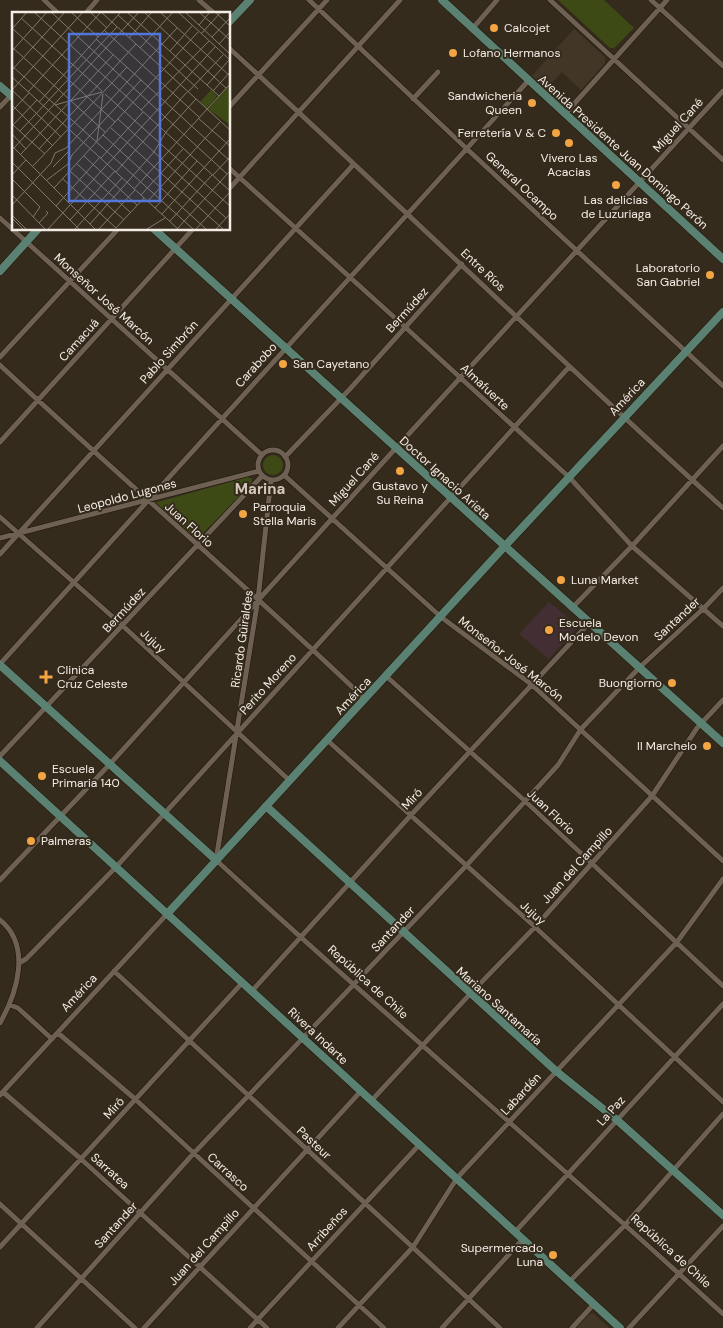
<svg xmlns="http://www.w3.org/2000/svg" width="723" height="1328" viewBox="0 0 723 1328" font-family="'DM Sans',sans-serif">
<rect width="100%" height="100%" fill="#352b1d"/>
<path fill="#423627" d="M574 29 605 57V63L581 90 562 72 546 89 532 76Z
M593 1313 609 1328H575L587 1315Z"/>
<path fill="#422e33" d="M549 602 578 626 549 659 519 634Z"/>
<path fill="#3e4a15" d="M558 0H604L634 28 614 48H610Z
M263 465a10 10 0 1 1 20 0a10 10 0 1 1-20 0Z
M248 477 252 479 251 485 197 539 155 506 154 503Z"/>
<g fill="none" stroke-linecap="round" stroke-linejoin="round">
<defs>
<path id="street" d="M44 0 59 14
M199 0 215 14
M309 0 467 149 723 386
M550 0 723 160
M651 0 723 66
M85 14 97 0
M473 28 497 0
M229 48C395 200 556 357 723 508
M413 99 438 72
M0 107 14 92
M229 107 327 0
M565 114 667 0
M229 168 405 327 570 478 632 546 723 626
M229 189 400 0
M0 218 262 455
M0 357 118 229
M0 365C121 478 246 585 365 699
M0 442 193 229
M258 465a15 15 0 1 1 30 0a15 15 0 1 1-30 0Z
M285 457 349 390 462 264
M284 475 441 617 531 684 723 861
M271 480 258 599 216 860C383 1014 556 1160 723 1314
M0 517 123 626 290 781
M0 538 259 471
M0 554 354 164
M573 607 632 546 723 446
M0 664 528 81
M386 676 525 801 723 986
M327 740 535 927 723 1102
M0 756 262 476
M0 880 110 764 395 449 723 91
M0 920C32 946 17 993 0 1023
M19 963 26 959 116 867 569 367
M114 971 500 1328
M252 991 411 815 590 622
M10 1005 18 1008 52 1039
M58 1033 135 1099 384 1328
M3 1092 81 1159 267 1328
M0 1095 168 913
M372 1100 470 994 535 927 652 796 697 728 723 700
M0 1204 135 1328
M515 1232 723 1004
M0 1247 243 982
M570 1281 625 1225 723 1114
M37 1328 193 1154 465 867 558 765 581 729 640 667 704 608 723 588
M144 1328 361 1091
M250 1328 420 1144
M338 1328 413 1247 457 1178 677 942 723 879
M442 1328 523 1239
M572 1328 594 1304
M629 1328 723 1226"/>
<path id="secondary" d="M442 0 723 259
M229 22 250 0
M0 86 14 98
M154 229 723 743
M0 271 38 229
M0 665 216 860
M0 761 620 1328
M266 806 556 1071 617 1120 723 1215
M168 913 504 547 723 312"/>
</defs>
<use href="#street" stroke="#1d1307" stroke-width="6"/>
<use href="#secondary" stroke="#1d1307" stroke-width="9"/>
<use href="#street" stroke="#6e6153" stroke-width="5"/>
<use href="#secondary" stroke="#5a8171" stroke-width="8"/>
</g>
<g fill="#f3a443" stroke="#352b1d" stroke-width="2">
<circle cx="494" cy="28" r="5"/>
<circle cx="453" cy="53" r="5"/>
<circle cx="532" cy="103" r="5"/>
<circle cx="556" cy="133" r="5"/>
<circle cx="569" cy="143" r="5"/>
<circle cx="616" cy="185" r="5"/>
<circle cx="710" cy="275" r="5"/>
<circle cx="283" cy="364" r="5"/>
<circle cx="400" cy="471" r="5"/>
<circle cx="243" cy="514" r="5"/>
<circle cx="561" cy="580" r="5"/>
<circle cx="549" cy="630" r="5"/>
<path d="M43.5 669.5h5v5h5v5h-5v5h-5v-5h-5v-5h5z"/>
<circle cx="672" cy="683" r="5"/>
<circle cx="707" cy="746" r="5"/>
<circle cx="42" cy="776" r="5"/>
<circle cx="31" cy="841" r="5"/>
<circle cx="553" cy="1255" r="5"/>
</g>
<g text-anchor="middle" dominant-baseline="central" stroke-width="4" stroke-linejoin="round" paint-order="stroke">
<g font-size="12" fill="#f4ede5" stroke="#352b1d" text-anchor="start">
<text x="504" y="28">Calcojet</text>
<text x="463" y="53">Lofano Hermanos</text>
<text x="522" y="96" text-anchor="end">Sandwicheria<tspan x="522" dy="14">Queen</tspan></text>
<text x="546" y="133" text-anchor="end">Ferretería V &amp; C</text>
<text x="569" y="158" text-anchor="middle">Vivero Las<tspan x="569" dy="14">Acacias</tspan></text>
<text x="616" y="200" text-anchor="middle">Las delicias<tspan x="616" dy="14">de Luzuriaga</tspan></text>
<text x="700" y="268" text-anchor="end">Laboratorio<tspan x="700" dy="14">San Gabriel</tspan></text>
<text x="293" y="364">San Cayetano</text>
<text x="400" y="486" text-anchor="middle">Gustavo y<tspan x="400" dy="14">Su Reina</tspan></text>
<text x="253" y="507">Parroquia<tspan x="253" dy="14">Stella Maris</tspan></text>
<text x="571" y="580">Luna Market</text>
<text x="559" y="623">Escuela<tspan x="559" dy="14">Modelo Devon</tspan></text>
<text x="57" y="670">Clinica<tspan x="57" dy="14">Cruz Celeste</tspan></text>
<text x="662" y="683" text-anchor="end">Buongiorno</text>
<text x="697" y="746" text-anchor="end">Il Marchelo</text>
<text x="52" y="769">Escuela<tspan x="52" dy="14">Primaria 140</tspan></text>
<text x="41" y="841">Palmeras</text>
<text x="543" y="1248" text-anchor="end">Supermercado<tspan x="543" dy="14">Luna</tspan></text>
</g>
<g font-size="12" fill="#f4ede5" stroke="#352b1d">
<text transform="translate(678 125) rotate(-48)">Miguel Cané</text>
<text transform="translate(623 152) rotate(42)">Avenida Presidente Juan Domingo Perón</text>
<text transform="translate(522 186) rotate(43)">General Ocampo</text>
<text transform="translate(483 270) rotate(43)">Entre Ríos</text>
<text transform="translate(104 299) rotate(42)">Monseñor José Marcón</text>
<text transform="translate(407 310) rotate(-48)">Bermúdez</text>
<text transform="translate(79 340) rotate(-48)">Camacuá</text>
<text transform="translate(169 352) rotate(-48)">Pablo Simbrón</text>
<text transform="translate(256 365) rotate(-48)">Carabobo</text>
<text transform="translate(485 387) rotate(43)">Almafuerte</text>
<text transform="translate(627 397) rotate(-47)">América</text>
<text transform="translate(445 478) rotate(42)">Doctor Ignacio Arieta</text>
<text transform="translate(354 479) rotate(-48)">Miguel Cané</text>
<text transform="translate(127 496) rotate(-15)">Leopoldo Lugones</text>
<text transform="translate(189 525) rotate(42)">Juan Florio</text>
<text transform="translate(124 610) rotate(-47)">Bermúdez</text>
<text transform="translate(677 619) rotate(-43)">Santander</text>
<text transform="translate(242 639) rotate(-82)">Ricardo Güiraldes</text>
<text transform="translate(153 641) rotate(43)">Jujuy</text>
<text transform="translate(511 659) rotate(38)">Monseñor José Marcón</text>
<text transform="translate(268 684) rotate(-48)">Perito Moreno</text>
<text transform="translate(353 696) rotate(-47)">América</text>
<text transform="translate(412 799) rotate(-47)">Miró</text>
<text transform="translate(551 812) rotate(43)">Juan Florio</text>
<text transform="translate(577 865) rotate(-48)">Juan del Campillo</text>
<text transform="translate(533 913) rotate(42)">Jujuy</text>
<text transform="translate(393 929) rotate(-47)">Santander</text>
<text transform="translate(368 982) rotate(42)">República de Chile</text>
<text transform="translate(79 993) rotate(-47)">América</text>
<text transform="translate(499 1006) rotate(42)">Mariano Santamaría</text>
<text transform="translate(318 1036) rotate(43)">Rivera Indarte</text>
<text transform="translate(521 1094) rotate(-47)">Labardén</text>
<text transform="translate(114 1108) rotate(-48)">Miró</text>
<text transform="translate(611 1111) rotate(-48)">La Paz</text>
<text transform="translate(314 1143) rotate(43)">Pasteur</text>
<text transform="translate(110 1171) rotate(42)">Sarratea</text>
<text transform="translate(228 1172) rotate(42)">Carrasco</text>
<text transform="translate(116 1225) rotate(-48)">Santander</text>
<text transform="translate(327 1229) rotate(-48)">Arribeños</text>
<text transform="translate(204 1247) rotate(-48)">Juan del Campillo</text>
<text transform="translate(671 1251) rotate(42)">República de Chile</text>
</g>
<g font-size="15" font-weight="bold" fill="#d5c7b7" stroke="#352b1d">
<text x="260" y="489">Marina</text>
</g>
</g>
<g transform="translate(12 12)">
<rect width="218" height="218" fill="#352b1d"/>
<path d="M217 73V112L196 97ZM199 78 205 84 195 96 188 90Z" fill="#3e4a15"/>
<path fill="none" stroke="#81796d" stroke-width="1" d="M22 0 218 179M39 0 215 162M59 0 86 25M78 0 95 16M89 0 218 118M115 0 207 84M132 0 214 76M148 0 218 64M166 0 218 48M173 0 218 42M187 0 218 28M203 0 218 14M106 3 186 77M9 6 90 79M187 13 198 0M0 17 15 0M1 17 103 110M92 18 187 105M189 22 209 0M200 25 218 6M117 26 140 0M84 27 218 149M207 32 218 20M0 35 93 120M128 36 161 0M0 39 35 0M158 39 180 14M0 54 181 217M0 58 53 0M0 65 166 217M195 73 217 48M201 79 218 60M16 80 89 0M176 80 211 43M93 82 218 194M27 90 109 0M0 93 41 134M43 93 90 80M129 98 197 29M0 99 17 81M186 106 218 134M106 107 214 206M0 112 33 142M1 113 25 88M99 116 211 217M8 119 105 15M0 122 14 137M91 123 194 217M49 125 0 78 71 0M85 129 91 82M0 134 83 217M2 136 127 0M27 137 124 32M9 142 101 43M72 144 125 193M89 146 131 100M0 150 67 217M65 152 118 200M21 154 115 55M41 155 58 138M58 159 112 208M104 160 175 80M0 163 14 148M201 163 218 145M0 167 28 195 21 205M51 167 104 216M35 168 56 152 60 143 129 68M42 176 186 20M122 177 218 72M0 183 33 217M129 183 171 137M136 189 208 110M0 193 39 151 43 141 54 136 165 16M44 194 88 145M143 196 185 149M150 202 218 127M0 203 14 217M0 206 11 217M58 208 103 159M158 209 200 163M27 211 36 201 34 199M78 212 142 140 154 120 184 87M104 216 132 186M36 217 203 35M63 217 110 166M87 217 123 178M135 217 153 206M165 217 218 159M184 217 218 180M204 217 218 202"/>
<path fill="#5376db" fill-opacity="0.15" stroke="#5376db" stroke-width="2.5" d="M57 22H148V189H57Z"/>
<rect width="218" height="218" fill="none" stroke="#f4ede5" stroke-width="2.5"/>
</g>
</svg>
